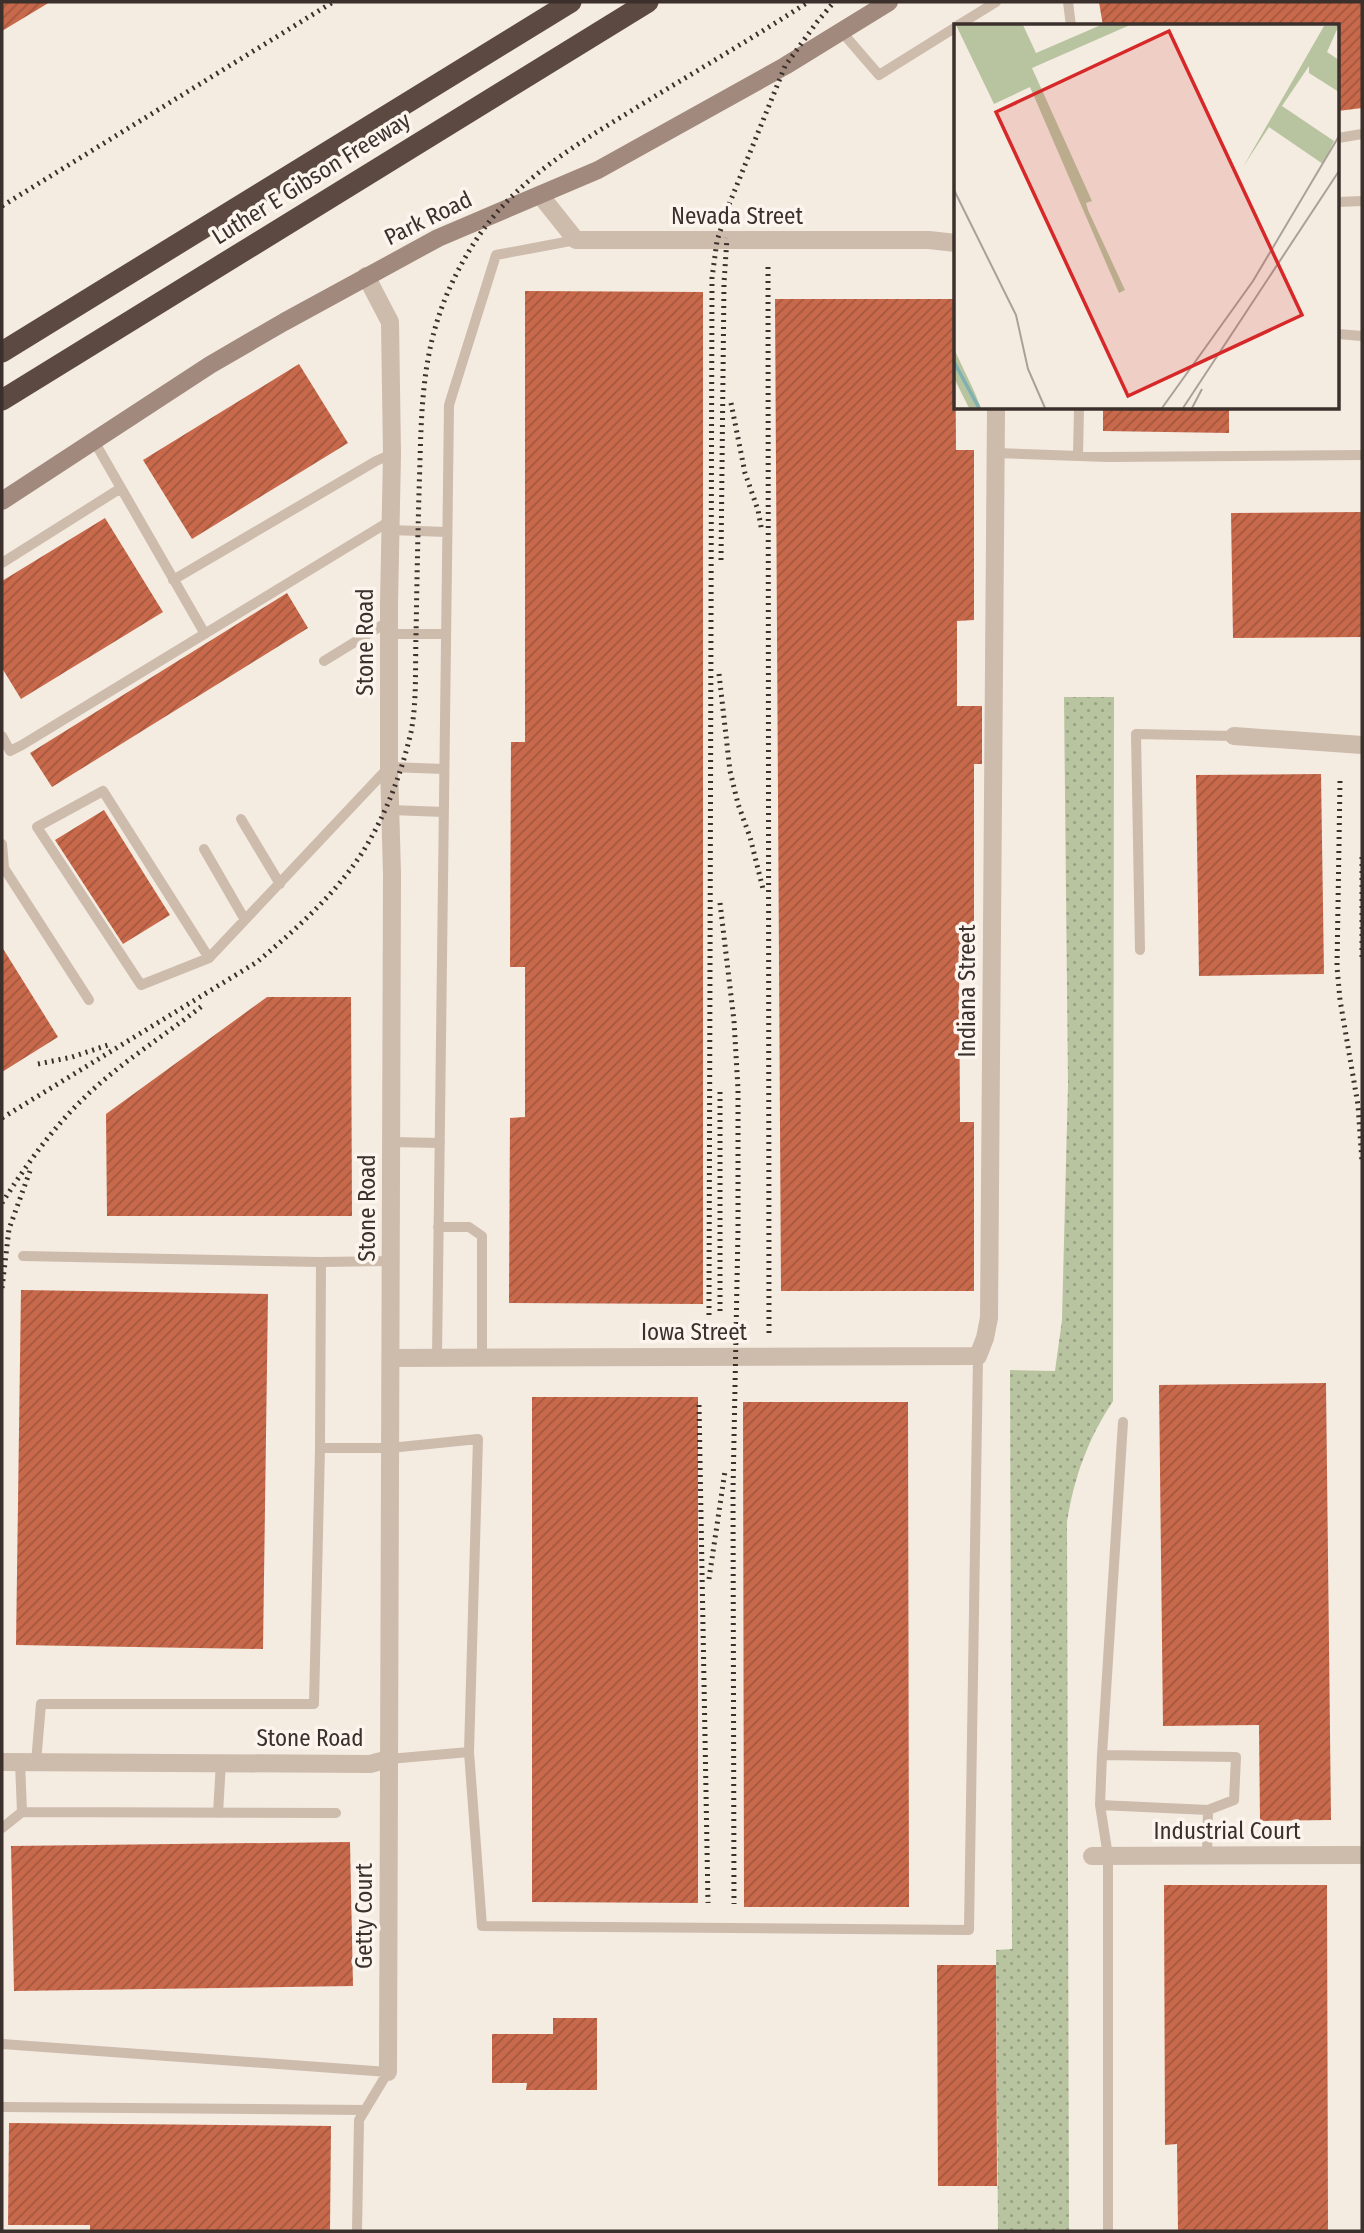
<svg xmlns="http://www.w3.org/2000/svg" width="1364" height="2233" viewBox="0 0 1364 2233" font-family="'Fira Sans Condensed',sans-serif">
<defs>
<pattern id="grass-dots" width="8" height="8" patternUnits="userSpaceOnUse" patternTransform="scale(1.75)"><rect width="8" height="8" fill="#b8c4a0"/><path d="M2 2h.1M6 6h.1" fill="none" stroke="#97a083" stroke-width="1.8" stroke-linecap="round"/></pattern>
<pattern id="building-hatch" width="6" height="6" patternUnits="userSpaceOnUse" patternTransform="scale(1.75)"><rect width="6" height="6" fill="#c8694b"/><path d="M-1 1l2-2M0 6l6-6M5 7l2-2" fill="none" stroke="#a4573f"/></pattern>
</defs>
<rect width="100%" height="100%" fill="#f4ebe1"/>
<path fill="url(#grass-dots)" d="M1064 697H1114L1113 1401C1088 1439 1074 1477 1067 1522L1069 2231H998L996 1950 1012 1949 1010 1370 1055 1371 1062 1320 1068 1085Z"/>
<path fill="url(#building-hatch)" d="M2 2H50L2 31Z
M1099 2H1362V108L1338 111V26H1103Z
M525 291 703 292V1304L509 1303 510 1118 525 1117V967H510L511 742H525Z
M775 299H955L956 450H974V620L957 621V706H982V764H974V956H959L960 1122H974V1291H781Z
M299 364 348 443 192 539 143 460Z
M1103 408H1229V433L1103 431Z
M1362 512V637L1233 638 1231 513Z
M105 518 163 612 21 699 2 668V581Z
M287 593 308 628 52 787 30 753Z
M1321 774 1324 974 1199 976 1196 775Z
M104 810 170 915 123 944 55 840Z
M2 947 58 1037 2 1072Z
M267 997H351L352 1216H107L106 1114Z
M21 1290 268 1294 263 1649 16 1645Z
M1326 1383 1331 1820 1260 1821 1259 1725 1163 1726 1159 1385Z
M532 1397H698V1903L532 1902Z
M743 1402H908L909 1907H744Z
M350 1842 353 1986 14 1991 11 1846Z
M1164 1885H1327L1328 2231H1178L1177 2144 1165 2145Z
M937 1965H996L997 2186H938Z
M553 2018H597V2090H526L527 2083H492V2034H553Z
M9 2123 331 2126 330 2231H90V2225H8Z"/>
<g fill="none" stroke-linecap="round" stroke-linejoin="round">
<path stroke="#cdbbac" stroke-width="10" d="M1068 2 1071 26
M957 26 996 2
M841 31 879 75 956 27
M1338 138 1362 134
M1338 202 1362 201
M1338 334 1362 336
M94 441 205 634
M995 453 1107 457 1362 455
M1078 456 1079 408
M390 530 447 532
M2 563 121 488
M173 580 376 461 392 454
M389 634H446
M324 661 389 621
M2 736 10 751 22 745 390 521
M391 810 444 812
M241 819 280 884
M2 844 4 868 89 1000
M204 849 245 920
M1140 950 1136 734 1234 736
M209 958 103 791 37 827 141 985 209 958 389 767 444 769
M391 1142 440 1143
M438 1227H469L482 1236V1357
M23 1256 321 1262 320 1448 314 1704H41L36 1762
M321 1262 391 1261
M437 1357 449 405 496 255 576 240
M320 1448H390L478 1439 469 1752
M1102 1755 1123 1422
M389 1759 469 1752 482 1926 969 1930 978 1356
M20 1762 22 1812 336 1813
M1100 1805 1102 1755 1236 1757 1234 1800 1208 1810
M218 1813 221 1762
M2 1828 22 1812
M2 2044 388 2072 359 2120 357 2231
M2 2107 365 2110
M1108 2231V1856L1100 1805 1208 1810 1207 1855"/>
<path stroke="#cdbbac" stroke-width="18" d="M540 195 576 240H929L956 243
M366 276 390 322 392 454 389 604V767L392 874 388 2072
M1234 736 1362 745
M391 1358 978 1356 985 1338 989 1318 996 408
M2 1762 370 1764 389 1759
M1092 1856 1362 1855"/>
<path stroke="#a18a7d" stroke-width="18" d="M2 501 210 365 284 322 438 238 598 170 785 66 889 2"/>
<path stroke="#5c4a42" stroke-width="21" d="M2 352 571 2
M2 400 648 2"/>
<path stroke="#3b302b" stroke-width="5" stroke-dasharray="2 5" stroke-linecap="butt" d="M2 206 333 2
M768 267 769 1333
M731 403 745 473 758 510 762 532
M721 560 724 283 727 238
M719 674 730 771 738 804 750 837 763 889
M1340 781 1337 967 1340 1000 1358 1105 1362 1162
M1362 857V961
M720 903 734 1021 738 1089V1230L733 1491 734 1904
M38 1064 72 1057 111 1044
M720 1092V1315
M2 1118 257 962C294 931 330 899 358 859 383 822 401 776 411 732 417 702 415 667 416 636 417 578 418 520 420 461 422 377 427 317 474 243 515 179 576 145 639 106 696 71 753 38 808 2
M2 1203C25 1167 51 1130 82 1100 118 1064 163 1037 202 1006
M2 1288 9 1229 30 1171
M709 1315 712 278 717 241 728 207 785 66 817 22 834 2
M699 1405 708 1903
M709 1579 725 1471"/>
</g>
<g text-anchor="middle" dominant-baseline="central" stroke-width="7" stroke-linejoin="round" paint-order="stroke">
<g font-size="23" fill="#3b302b" stroke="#fbf5ee">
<text transform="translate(311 178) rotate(-32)">Luther E Gibson Freeway</text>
<text x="737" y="216">Nevada Street</text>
<text transform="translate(428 218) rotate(-26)">Park Road</text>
<text transform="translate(365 642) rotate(-90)">Stone Road</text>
<text transform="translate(967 991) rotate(-90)">Indiana Street</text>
<text transform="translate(367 1208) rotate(-90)">Stone Road</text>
<text x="694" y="1332">Iowa Street</text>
<text x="310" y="1738">Stone Road</text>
<text x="1227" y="1831">Industrial Court</text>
<text transform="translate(364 1916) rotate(-90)">Getty Court</text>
</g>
</g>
<g transform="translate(954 24)">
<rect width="385" height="385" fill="#f4ebe1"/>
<path d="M2 1H69L82 29 147 1H176L78 44 138 177 132 179 134 186 171 266 165 269 76 63 40 80ZM385 1 373 28 385 36V68L355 49V42L328 82 380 117 369 140 315 103 289 143 370 2ZM0 325 20 367 27 384H15L0 354Z" fill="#b8c4a0"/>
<path fill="none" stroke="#7fb0b2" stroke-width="3.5" d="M0 338 25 384"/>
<path fill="none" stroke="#aaa098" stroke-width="2" d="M0 166 62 291 74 345 91 384M208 384 299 257 385 112M229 384 385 147M238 384 248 365"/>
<path fill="#d62828" fill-opacity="0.15" stroke="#d62828" stroke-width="3.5" d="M215 7 348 291 174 372 42 88Z"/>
<rect width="385" height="385" fill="none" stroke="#3b302b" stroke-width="3.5"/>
</g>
<rect width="1364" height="2233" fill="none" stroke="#3b302b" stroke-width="7"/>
</svg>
